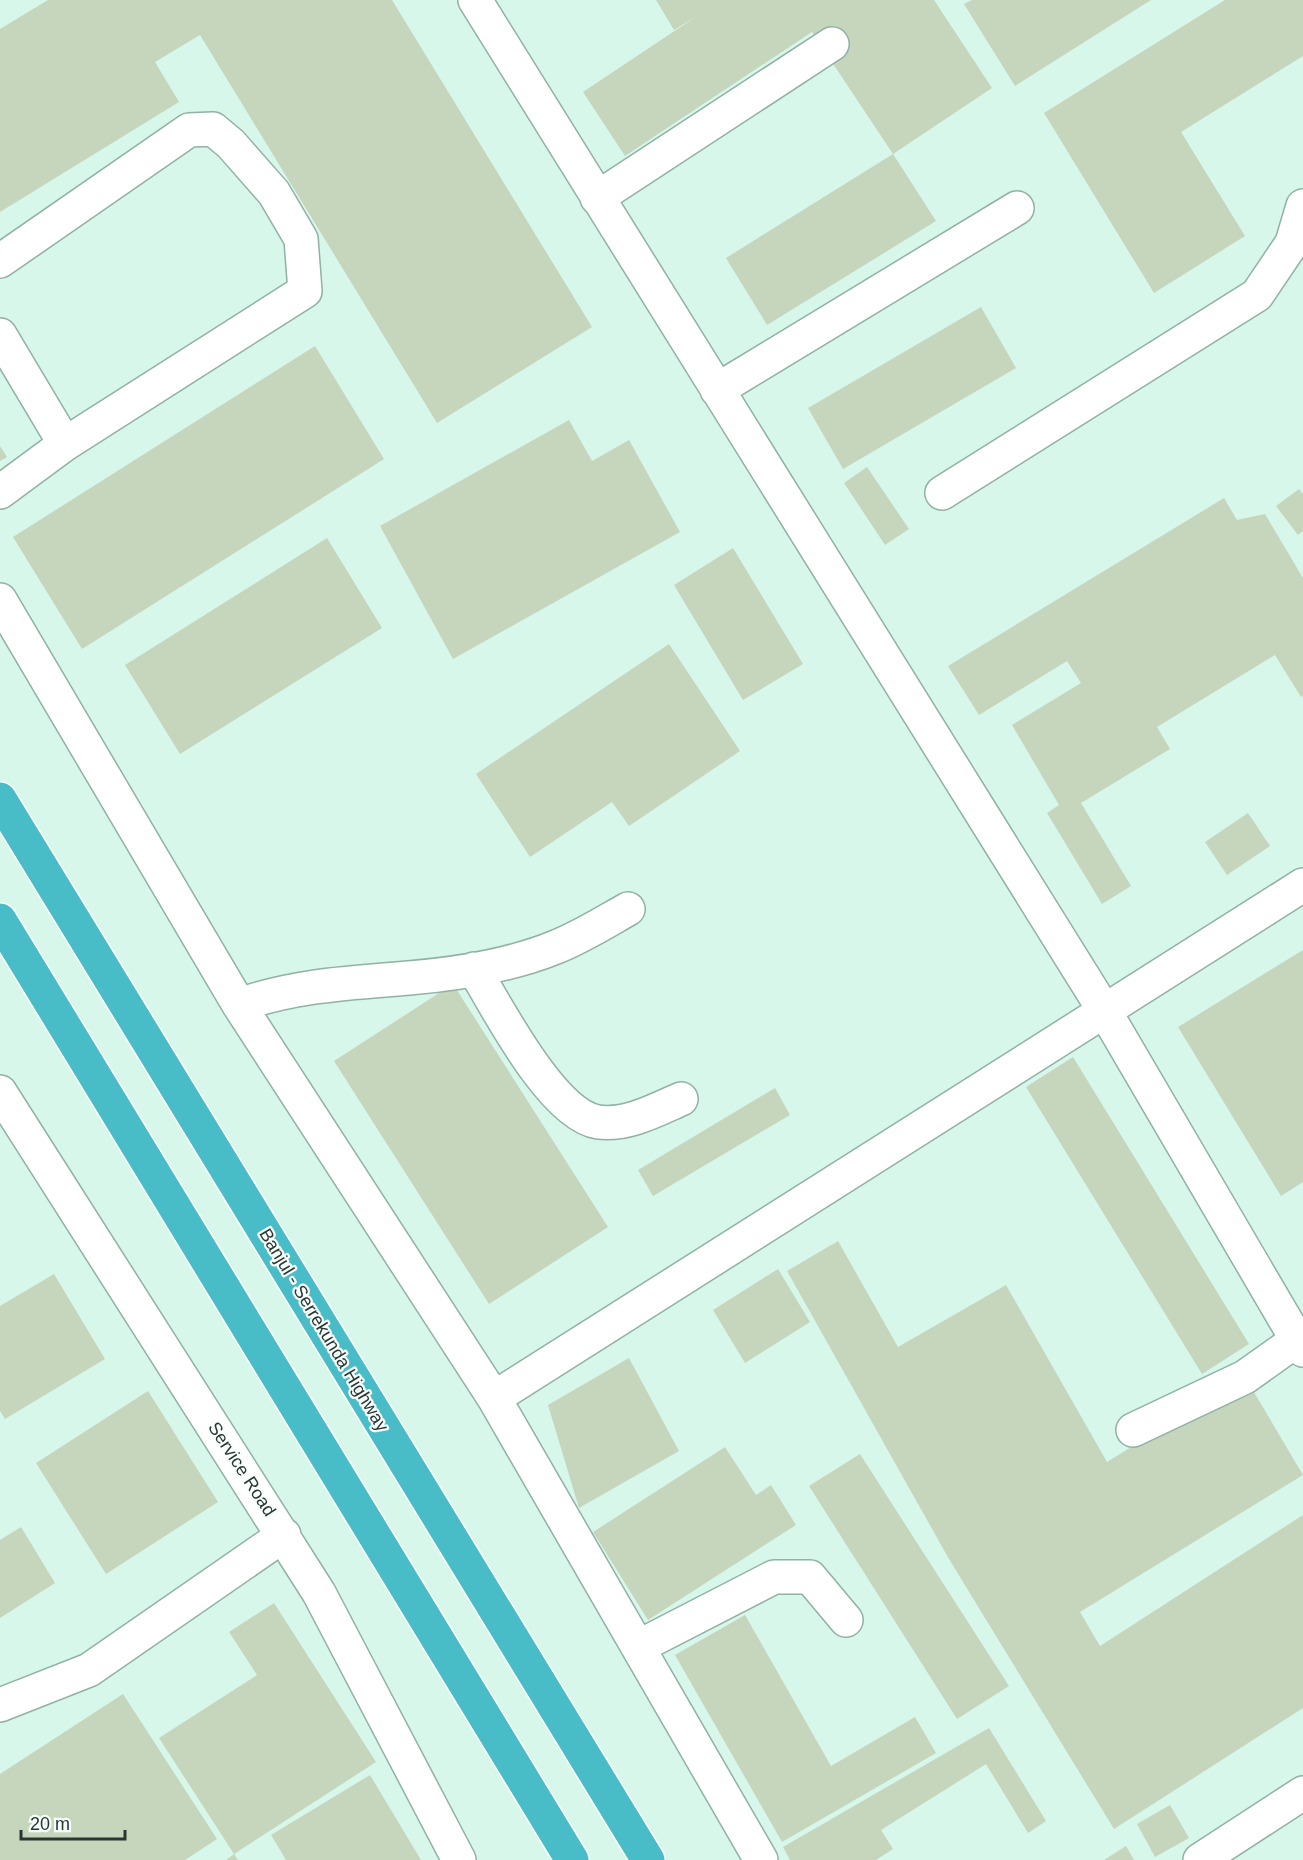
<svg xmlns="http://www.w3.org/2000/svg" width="1303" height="1860" viewBox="0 0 1303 1860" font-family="Arial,sans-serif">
<rect width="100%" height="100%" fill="#d6f7ea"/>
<path fill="#c5d6bd" d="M48 0H392L592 327 437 423 200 35 155 62 179 102 0 212V29Z
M656 0H934L992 88 893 154 812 32 625 156 583 92 697 16 674 30Z
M972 0H1151L1015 86 964 4Z
M1225 0H1303V56L1181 132 1245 236 1154 293 1044 113Z
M893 154 936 221 767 325 726 258Z
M981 307 1016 368 843 469 808 408Z
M315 346 384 459 82 649 13 537Z
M569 420 592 461 629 440 680 532 453 659 380 526Z
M0 446 7 457 0 461Z
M867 467 909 529 885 545 844 483Z
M1299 489 1303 494V531L1298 535 1276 506Z
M1224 498 1237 520 1265 514 1303 578V696L1301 697 1275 655 1157 727 1170 749 1081 803 1131 886 1102 904 1047 813 1059 805 1012 725 1081 683 1067 661 979 715 948 666Z
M327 538 382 628 180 754 125 665Z
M733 548 803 664 743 700 674 585Z
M669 644 740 751 629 826 612 802 530 857 476 774Z
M1248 813 1270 846 1227 875 1205 842Z
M1303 950V1182L1281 1196 1178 1027Z
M453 984 608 1227 489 1304 334 1061Z
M1073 1057 1249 1344 1202 1374 1026 1087Z
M775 1088 790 1115 653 1196 638 1170Z
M838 1241 898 1347 1006 1285 1107 1462 1245 1377 1303 1475 1080 1612 1100 1646 1303 1515V1708L1114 1829 949 1559 787 1271Z
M778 1269 810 1322 745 1363 713 1310Z
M54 1274 105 1359 5 1419 0 1411V1306Z
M629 1358 679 1451 579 1508 548 1405Z
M148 1391 218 1502 106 1574 36 1463Z
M725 1447 756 1495 771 1485 796 1525 648 1620 593 1532Z
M860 1454 1009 1686 957 1719 809 1486Z
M21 1527 55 1583 0 1618V1540Z
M274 1603 376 1762 234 1854 159 1738 257 1675 229 1632Z
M745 1615 831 1766 915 1717 936 1753 782 1842 675 1655Z
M123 1694 217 1839 185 1860H0V1774Z
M989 1728 1046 1821 1028 1833 986 1764 881 1830 893 1849 876 1860H790L783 1847Z
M370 1775 421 1860H286L271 1835Z
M1170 1805 1189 1838 1155 1857 1137 1824Z
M1126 1846 1134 1860H1104Z
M234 1854 238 1860H226Z"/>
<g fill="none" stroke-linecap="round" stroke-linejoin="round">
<defs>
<path id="minor" d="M475 0 1104 1010 1303 1350
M597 198 832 44
M0 261 189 130 213 129 231 144 274 193 301 239 305 291 65 444 0 492
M0 335 65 444
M717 390 1017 208
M942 493 1257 295 1292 243 1303 206
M0 600 239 1005 494 1398 761 1860
M474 969C497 1007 552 1115 598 1122 627 1126 656 1110 681 1099
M239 1005C297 985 349 983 409 978 457 974 512 965 556 947 581 937 605 922 628 909
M0 1092 319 1593 459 1860
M494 1398 1303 885
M1133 1430 1245 1377 1297 1340
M638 1647 774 1577H810L846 1620
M0 1705 89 1670 284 1535
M1200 1860 1303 1793"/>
<path id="highway" d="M0 799 648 1860
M0 920 572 1860"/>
</defs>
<use href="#minor" stroke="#91b1a4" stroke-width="36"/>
<use href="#highway" stroke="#fff" stroke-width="36"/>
<use href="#minor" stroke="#fff" stroke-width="33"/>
<use href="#highway" stroke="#48bdc8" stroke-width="33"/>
</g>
<g text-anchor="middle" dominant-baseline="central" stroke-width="4.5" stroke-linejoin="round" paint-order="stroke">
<g font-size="18" fill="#293631" stroke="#f7fdfb">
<text transform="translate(324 1330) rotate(59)">Banjul - Serrekunda Highway</text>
<text transform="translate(242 1469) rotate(57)">Service Road</text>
</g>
</g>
<path d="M21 1830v9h104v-9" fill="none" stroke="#293631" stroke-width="3"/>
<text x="30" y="1830" font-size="18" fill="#293631" stroke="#f7fdfb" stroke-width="4.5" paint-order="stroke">20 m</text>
</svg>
